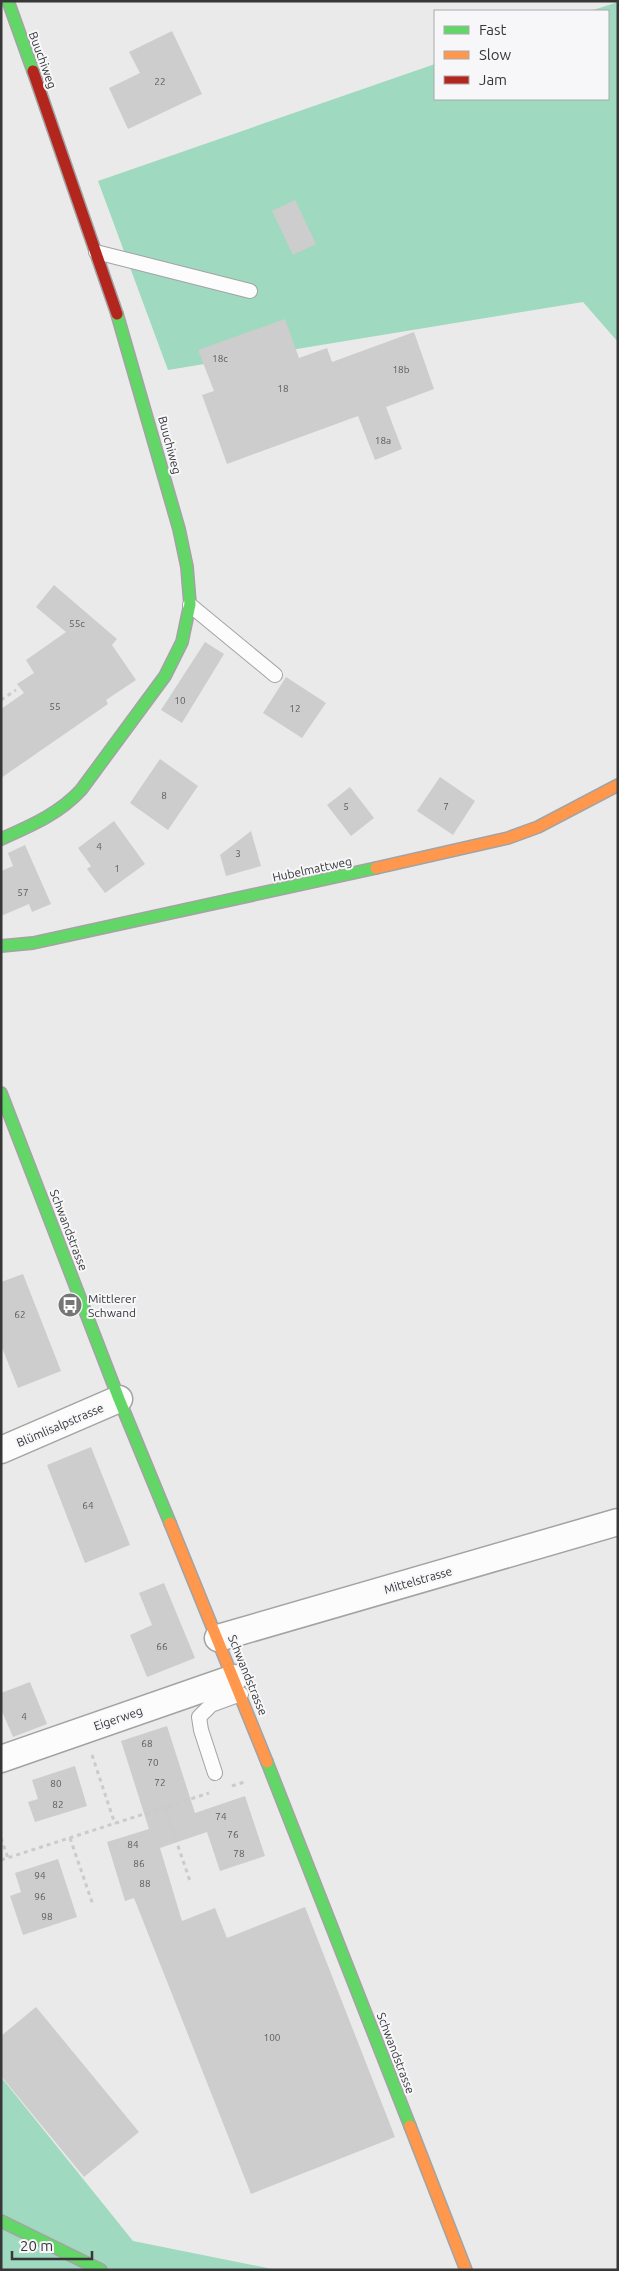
<svg xmlns="http://www.w3.org/2000/svg" width="619" height="2271" viewBox="0 0 619 2271" font-family="Ubuntu,sans-serif">
<rect width="100%" height="100%" fill="#eaeaeb"/>
<path fill="#9fd9c0" d="M618 2V342L583 302 168 370 98 181 435 64V99H608V11H590Z
M1 2077 133 2241 277 2270H1Z"/>
<path fill="#cdcdce" d="M172 31 202 94 128 129 109 88 140 73 129 52Z
M295 200 316 244 293 255 272 211Z
M285 319 299 358 327 348 332 362 414 332 434 389 386 407 402 449 375 460 358 416 227 464 202 395 214 391 198 350Z
M54 585 117 639 112 645 136 680 106 700 108 704 1 778V709L24 693 17 684 34 673 26 660 66 632 36 607Z
M205 642 224 654 182 723 161 710Z
M286 677 326 703 302 738 263 713Z
M160 759 198 786 168 830 130 803Z
M440 777 475 801 453 835 417 811Z
M350 787 374 818 351 836 327 805Z
M114 821 145 864 105 893 87 869 91 866 78 848Z
M251 831 261 866 226 876 220 855Z
M25 845 51 904 32 912 29 904 1 916V871L13 866 8 853Z
M23 1274 61 1371 18 1388 1 1345V1282Z
M91 1447 130 1545 85 1563 47 1465Z
M164 1583 195 1658 147 1677 130 1635 152 1625 139 1593Z
M30 1682 47 1724 13 1737 1 1709V1693Z
M167 1726 195 1813 245 1796 265 1856 220 1871 207 1832 160 1848 182 1921 215 1908 227 1938 305 1907 395 2137 251 2194 134 1898 125 1901 107 1842 149 1829 121 1741Z
M75 1766 87 1806 35 1822 28 1802 38 1799 32 1780Z
M58 1859 77 1917 23 1935 10 1896 21 1892 15 1873Z
M36 2007 139 2132 84 2177 1 2076V2036Z"/>
<g fill="none" stroke-linecap="round" stroke-linejoin="round">
<defs>
<path id="lane" d="M96 252 250 291
M190 605 275 675
M215 1773 201 1730 199 1717 211 1705 241 1694"/>
<path id="street" d="M1 1450 119 1399
M218 1638 618 1522
M1 1759 234 1678"/>
<path id="fast" d="M8 1 33 71
M1 839C30 826 59 814 81 790L165 676 182 642 190 604 187 567 179 529 117 314
M1 946 33 943 376 868
M1 1093 119 1399 170 1523
M267 1762 410 2126
M1 2221 101 2270"/>
<path id="slow" d="M376 868 508 838 538 827 618 785
M170 1523 267 1762
M410 2126 466 2270"/>
<path id="jam" d="M33 71 117 314"/>
</defs>
<use href="#lane" stroke="#a3a3a4" stroke-width="16"/>
<use href="#street" stroke="#a3a3a4" stroke-width="29"/>
<use href="#fast" stroke="#a3a3a4" stroke-width="14"/>
<use href="#slow" stroke="#a3a3a4" stroke-width="14"/>
<use href="#jam" stroke="#a3a3a4" stroke-width="14"/>
<path stroke="#cbcbcc" stroke-width="3" stroke-dasharray="4 4" stroke-linecap="butt" d="M1 700 16 690
M92 1755 115 1824
M232 1786 247 1781
M165 1808 190 1881
M1 1838 8 1858
M70 1838 93 1905
M1 1860 209 1793"/>
<use href="#lane" stroke="#fcfcfc" stroke-width="14"/>
<use href="#street" stroke="#fcfcfc" stroke-width="26"/>
<use href="#fast" stroke="#63d668" stroke-width="11"/>
<use href="#slow" stroke="#ff974d" stroke-width="11"/>
<use href="#jam" stroke="#b3261e" stroke-width="11"/>
</g>
<defs>
<symbol id="bus-disc" viewBox="-11 -11 22 22"><circle r="9.5" fill="#767677" stroke="#f7f7fa"/><path d="M-5-6H5V4H4V6H2V4H-2V6H-4V4H-5ZM-3.5-4V0h7V-4ZM-3.5 1.2v1.5H-2V1.2ZM2 1.2v1.5H3.5V1.2Z" fill="#fff"/></symbol>
</defs>
<g fill-rule="evenodd">
<use href="#bus-disc" x="56" y="1291" width="28" height="28"/>
</g>
<g text-anchor="middle" dominant-baseline="central" stroke-width="4" stroke-linejoin="round" paint-order="stroke">
<g font-size="10" fill="#5c5c5e">
<text x="160" y="81">22</text>
<text x="220" y="358">18c</text>
<text x="401" y="369">18b</text>
<text x="283" y="388">18</text>
<text x="383" y="440">18a</text>
<text x="77" y="623">55c</text>
<text x="180" y="700">10</text>
<text x="55" y="706">55</text>
<text x="295" y="708">12</text>
<text x="164" y="795">8</text>
<text x="346" y="806">5</text>
<text x="446" y="806">7</text>
<text x="99" y="846">4</text>
<text x="238" y="853">3</text>
<text x="117" y="868">1</text>
<text x="23" y="892">57</text>
<text x="20" y="1314">62</text>
<text x="88" y="1505">64</text>
<text x="162" y="1646">66</text>
<text x="24" y="1716">4</text>
<text x="147" y="1743">68</text>
<text x="153" y="1762">70</text>
<text x="160" y="1782">72</text>
<text x="56" y="1783">80</text>
<text x="58" y="1804">82</text>
<text x="221" y="1816">74</text>
<text x="233" y="1834">76</text>
<text x="133" y="1844">84</text>
<text x="239" y="1853">78</text>
<text x="139" y="1863">86</text>
<text x="40" y="1875">94</text>
<text x="145" y="1883">88</text>
<text x="40" y="1896">96</text>
<text x="47" y="1916">98</text>
<text x="272" y="2037">100</text>
</g>
<g font-size="12" fill="#373738" stroke="#f7f7fa">
<text transform="translate(43 60) rotate(70)">Buuchiweg</text>
<text transform="translate(170 445) rotate(75)">Buuchiweg</text>
<text transform="translate(312 869) rotate(-12)">Hubelmattweg</text>
<text transform="translate(69 1230) rotate(69)">Schwandstrasse</text>
<text transform="translate(60 1425) rotate(-23)">Blümlisalpstrasse</text>
<text transform="translate(418 1580) rotate(-16)">Mittelstrasse</text>
<text transform="translate(248 1675) rotate(68)">Schwandstrasse</text>
<text transform="translate(118 1718) rotate(-19)">Eigerweg</text>
<text transform="translate(396 2053) rotate(69)">Schwandstrasse</text>
</g>
<g font-size="12" fill="#373738" stroke="#f7f7fa" text-anchor="start">
<text x="88" y="1298">Mittlerer<tspan x="88" dy="14">Schwand</tspan></text>
</g>
</g>
<rect width="619" height="2271" fill="none" stroke="#373738" stroke-width="5"/>
<rect x="434" y="10" width="175" height="90" fill="#f7f7fa" stroke="#aaaaac"/>
<rect x="444" y="26" width="25" height="8" fill="#63d668" stroke="#aaaaac"/>
<text x="479" y="35" font-size="15" fill="#373738">Fast</text>
<rect x="444" y="51" width="25" height="8" fill="#ff974d" stroke="#aaaaac"/>
<text x="479" y="60" font-size="15" fill="#373738">Slow</text>
<rect x="444" y="76" width="25" height="8" fill="#b3261e" stroke="#aaaaac"/>
<text x="479" y="85" font-size="15" fill="#373738">Jam</text>
<path d="M12 2251v8h80v-8" fill="none" stroke="#373738" stroke-width="2.5"/>
<text x="20" y="2251" font-size="15" fill="#373738" stroke="#f7f7fa" stroke-width="4" paint-order="stroke">20 m</text>
</svg>
